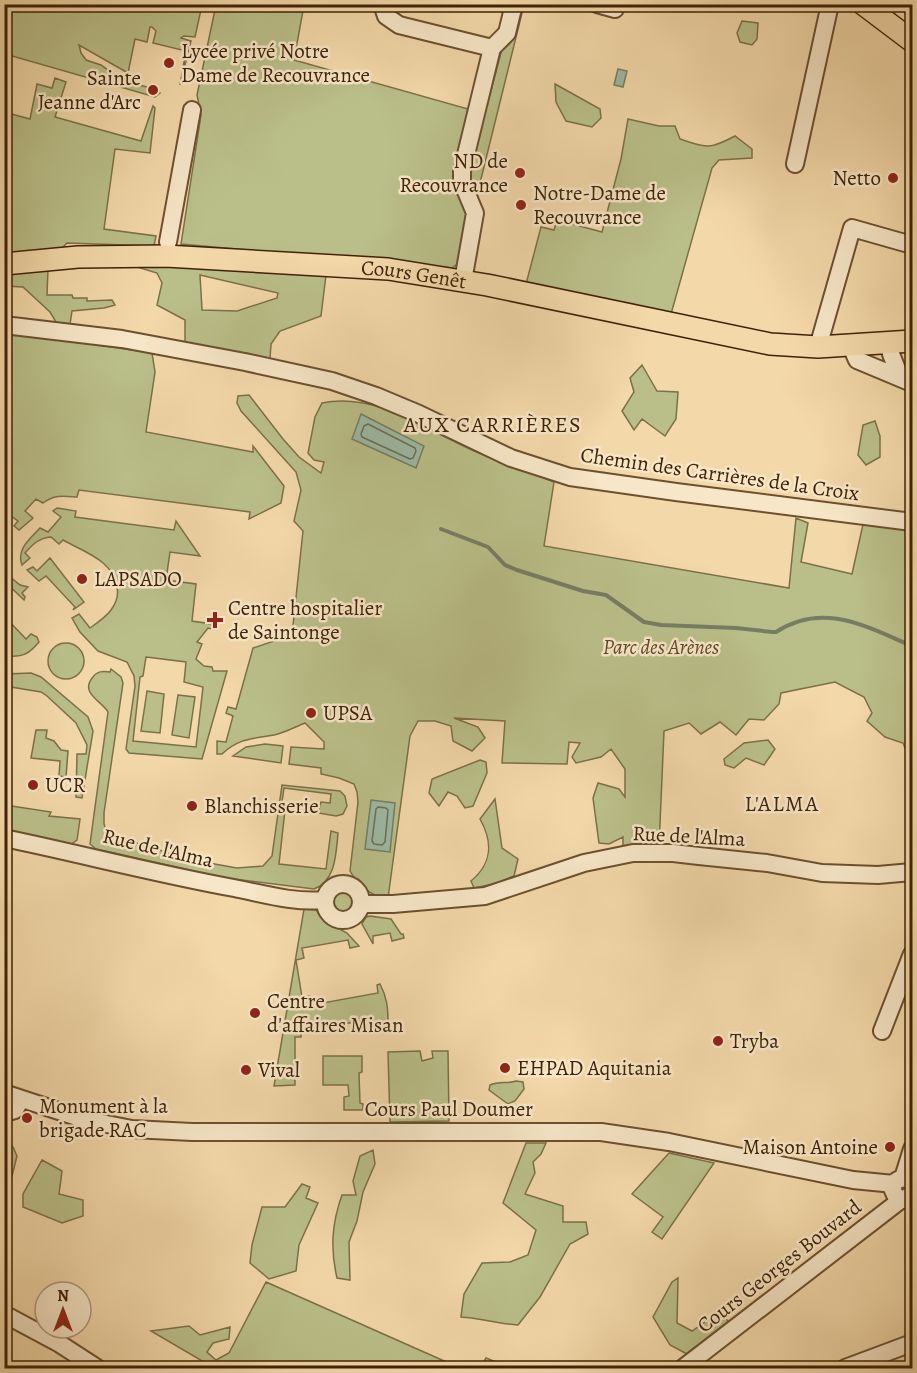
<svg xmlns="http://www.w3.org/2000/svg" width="917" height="1373" viewBox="0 0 917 1373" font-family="Alegreya,serif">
<rect width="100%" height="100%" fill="#f3d8a9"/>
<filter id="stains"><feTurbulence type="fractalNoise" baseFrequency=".00333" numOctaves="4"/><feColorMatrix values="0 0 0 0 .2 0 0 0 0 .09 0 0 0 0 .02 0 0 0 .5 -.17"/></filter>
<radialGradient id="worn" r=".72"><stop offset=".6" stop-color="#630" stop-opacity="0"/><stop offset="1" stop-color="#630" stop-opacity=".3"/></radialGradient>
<path fill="#babf89" stroke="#7c7048" stroke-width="1.5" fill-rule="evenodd" d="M4 5 5 4 202 5 195 37 184 36 181 38 191 41 180 85 186 51 153 43 156 31 152 27H150L147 42 135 39 128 73 79 45 81 53 86 60 101 65 119 78 134 84 156 89 160 93 155 97 5 54Z
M216 5H304L294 60 468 109 454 179 470 209 464 250 456 265 452 268 444 267 441 270 345 259 181 244 201 115 197 95Z
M517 5H524L479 187 470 185 467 166 480 111 487 106 504 41Z
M742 21 758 23 757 39 752 45 740 42 737 33Z
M55 78 66 82 55 117 141 141 153 106 155 108 150 153 115 149 104 229 156 236 154 246 67 243 62 248 5 259 4 112 30 119 37 84 52 88Z
M555 84 600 109 601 118 592 127 566 121 556 102Z
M628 119 659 126H675L680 139C707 148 709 150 735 136L752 149V158L719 160 712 168 671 314 526 284 541 227 554 230 557 220 602 232 621 159Z
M137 261 326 275 321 316 280 331 271 344 270 359 185 343V320L157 305 162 283 157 273 134 266ZM200 275 278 293 277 298 237 311 202 310Z
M48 269 47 295H72L73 298H87V301L112 300 115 305 104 308 72 311 69 331 59 327 50 312 23 287 5 286V272Z
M4 331 152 353 155 372 146 432 253 452V446L284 486 281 503 249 519 250 512 79 490 77 497C64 496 55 494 43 503L36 499 25 511 33 518 19 530 14 526 18 521 5 512Z
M642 365 657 391 678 392 676 419 665 436 642 419 634 430 622 411 634 392 630 378Z
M249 395 283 439 299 457 321 473 324 462 314 460 308 453 315 417 322 403C376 392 425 429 472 450 499 462 527 471 554 482L544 546 789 588 796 518 808 523 801 562 852 574 864 520 903 529 912 533V765L903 743 885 737 867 721 872 713 864 697 835 682 781 693 779 704 764 720 749 719 736 735 720 722 701 734 689 723 664 731 659 847H623V837L609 844 599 843 593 798 598 783 619 789 625 797V769L611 749 601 757 576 763 572 757 580 743 569 742 567 764 502 763 505 721 454 718 478 727 485 738 472 751 453 741 451 726 435 721H418L410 736 388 898C372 898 357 884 350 871L358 802 357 792 354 784 339 778 321 774V768L289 764 291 747 324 749V742L305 723C295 727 284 733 274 735 252 739 239 738 222 754H217V741L226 742 233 716 226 713 228 707 236 709 253 648 292 635 303 531 294 521 301 490 296 472 241 411 237 403 238 396Z
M875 421 880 436V457L866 465 858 455 863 425Z
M57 508 76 511 75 517 174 530 176 521 200 556 170 552 166 580 196 584 192 621 212 624V629L208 628 197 642 202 644 196 659 204 666 212 667 213 671H227L202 759 129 753 126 749 135 686 134 676 127 662 98 651 80 632 72 618 79 614 90 628C97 623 106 617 111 610 116 603 119 596 117 588 113 560 86 553 63 540L59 544 51 537C39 538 33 544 25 553L30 558 22 565C16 549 30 539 40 528L48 532 61 517 53 511ZM146 657 186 662 184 682 203 687 196 747 133 741 140 677 143 676Z
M50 558 84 602 73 610 75 607 46 576 39 581 27 570 33 567 37 571Z
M4 572 20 585 28 587 22 593 25 597 24 600 5 582Z
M5 617 26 639 31 634 37 637 39 642C29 654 23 657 8 656L7 623 5 622Z
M48 661a18 18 0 1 1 36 0a18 18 0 1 1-36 0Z
M111 669 121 677 123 683 104 813V824L107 833 114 838 149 846 181 858 237 868 263 866 272 856 282 785 340 791 345 796 347 806 343 814 336 816 318 813 321 802 330 803 331 794 284 788 281 809 285 810 279 864 326 869 331 831 338 833C336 853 336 881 314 889L225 878 96 849 90 844 108 712C102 701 79 693 93 677 97 671 103 671 110 672Z
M31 673 41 677 88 717 93 731 82 798 76 797 77 754H86L87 745 76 723 47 696 41 692 5 686V674Z
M147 691 164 694 160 733 141 731Z
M178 695 195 697 189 738 172 735Z
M36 730H47L46 738 54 741 61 750 68 751 66 777 59 776 60 761 31 758Z
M768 740 775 749 764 765 746 758 734 768 725 765 724 759 744 743Z
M265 744 283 746 281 763 233 756 246 747Z
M480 760 486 762 487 773 473 806 465 808 457 796 448 792 439 806 429 793 432 779Z
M495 799 502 848 518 859 514 876 494 884 474 888 471 881C492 864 493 842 480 819Z
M5 805 51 812 49 816 80 819 77 840 70 845 5 830Z
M333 903a11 11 0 1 1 22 0a11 11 0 1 1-22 0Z
M304 909 316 910 332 925 347 933 359 946 350 948 348 940 302 948 304 958 296 960 302 997 310 996 312 1005 378 993 377 985 380 984C387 997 388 1008 388 1022L357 1024V1023H301V1037H295V1085L274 1086Z
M370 916 391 919 401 934H403L404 938 392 941 390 933 373 936V944L362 924 366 917Z
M420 1051 422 1061 433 1058 432 1051H448L449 1121 390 1122 388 1052Z
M323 1056H362V1072L359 1073 360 1103 363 1104V1110H344V1097L349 1096 348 1085H323Z
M516 1081 523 1082 524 1089 515 1101 508 1104 489 1090 490 1085C499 1081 507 1084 516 1081Z
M526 1143H546L541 1154 533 1162 535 1173 525 1194 563 1206V1222H586L588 1234 570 1244 540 1297 518 1325C498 1324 481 1318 461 1317L464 1294 482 1263 510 1262 528 1255 536 1230 503 1203Z
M13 1147 17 1156 12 1176 5 1181V1150Z
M373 1150 375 1164 363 1192 357 1221 349 1242 350 1280 337 1278C330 1248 332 1223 342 1195H356L353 1181 360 1156Z
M669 1153 714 1163 662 1239 652 1232 663 1217 632 1194Z
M42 1160 62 1171 59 1194 83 1200V1216L62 1223 23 1207V1194Z
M302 1184 310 1187 306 1198 318 1203 299 1245 296 1271 269 1279 250 1263 252 1245 262 1207H285Z
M678 1278 677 1323 692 1331 722 1310 729 1324 687 1354 670 1345 653 1317 672 1282Z
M266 1282 451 1364 459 1368H214L151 1331 189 1326 200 1335 230 1327 229 1339 213 1343 207 1352 216 1360 229 1353Z
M486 1358 511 1368H480Z"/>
<path fill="#9cbaa5" stroke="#777d65" stroke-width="1.5" d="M618 69 627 71 623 87 614 85Z
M361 414 424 446 416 468 352 439Z
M371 800 395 803 390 852 365 849Z"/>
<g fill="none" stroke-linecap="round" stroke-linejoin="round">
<path stroke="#6e6e56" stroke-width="1.5" d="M368 424 415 448 416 451 413 458 410 459 362 437 361 434 364 426Z
M378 807 386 808 388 810 385 842 382 845 374 844 372 841 376 809Z"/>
<path stroke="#777d65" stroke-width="4" d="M441 529 488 547 505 565 517 570 583 591 606 595 644 622 661 625 736 628 772 632H776C823 601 867 627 912 646"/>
<defs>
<path id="minor" d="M382 4 386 16 399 25 492 48
M597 4 615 9
M795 164 830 4
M168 242 192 110
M463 281 475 213 462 182V171L492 48 507 33 514 4
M4 325 122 339 245 362 332 381 376 396 419 414 511 458 570 477 676 492 912 522
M889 344 891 354 900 377
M851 346 857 360 912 383
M818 347 852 228 912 245
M4 838C81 854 157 874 234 888 264 894 294 903 325 900
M325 902a18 18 0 1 1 36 0a18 18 0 1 1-36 0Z
M361 904H393L485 896 584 863 633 853H673L699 856 767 863 822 873 878 875 912 872
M882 1031 912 954
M4 1093 86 1120 132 1129 192 1132H601L669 1142 853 1180 894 1184
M4 1113 15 1110 21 1099
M903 1178 912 1149
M912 1184C908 1177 901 1177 895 1182L892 1188 896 1197 903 1200 912 1194
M4 1314 60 1344 97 1368
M683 1368 902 1199
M845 1368 912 1343"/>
<g id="major">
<path d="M863 4 912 41"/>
<path id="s1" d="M4 264 78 257 166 256 388 269 487 285 770 344 818 347 912 341"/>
</g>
</defs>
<use href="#minor" stroke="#6c502f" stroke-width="20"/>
<use href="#major" stroke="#3f2206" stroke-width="24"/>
<use href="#minor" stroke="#f7e6c7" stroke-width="16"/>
<use href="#major" stroke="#f3d8a9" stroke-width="21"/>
</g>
<g fill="#8f2418" stroke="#f7e6c7" stroke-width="2">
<circle cx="169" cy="63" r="6"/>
<circle cx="153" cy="90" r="6"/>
<circle cx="520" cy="173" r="6"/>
<circle cx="893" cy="178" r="6"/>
<circle cx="521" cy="205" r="6"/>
<circle cx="82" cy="579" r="6"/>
<path d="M212 611h6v6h6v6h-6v6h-6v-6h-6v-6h6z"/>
<circle cx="311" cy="713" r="6"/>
<circle cx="33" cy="785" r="6"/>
<circle cx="192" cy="806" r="6"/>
<circle cx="255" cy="1013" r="6"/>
<circle cx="718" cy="1041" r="6"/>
<circle cx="505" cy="1068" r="6"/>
<circle cx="246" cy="1070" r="6"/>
<circle cx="27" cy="1118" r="6"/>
<circle cx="890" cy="1147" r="6"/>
</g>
<g text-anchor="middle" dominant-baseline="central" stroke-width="5" stroke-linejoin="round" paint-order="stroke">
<g font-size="21" fill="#3f2206" stroke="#f7e6c7" text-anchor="start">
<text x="181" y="51">Lycée privé Notre<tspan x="181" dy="24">Dame de Recouvrance</tspan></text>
<text x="141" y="78" text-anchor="end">Sainte<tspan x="141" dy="24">Jeanne d'Arc</tspan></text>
<text x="508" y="161" text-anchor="end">ND de<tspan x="508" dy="24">Recouvrance</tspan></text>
<text x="881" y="178" text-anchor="end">Netto</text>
<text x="533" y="193">Notre-Dame de<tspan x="533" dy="24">Recouvrance</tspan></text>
<text x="94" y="579">LAPSADO</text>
<text x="228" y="608">Centre hospitalier<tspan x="228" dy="24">de Saintonge</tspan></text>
<text x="323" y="713">UPSA</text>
<text x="45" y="785">UCR</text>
<text x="204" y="806">Blanchisserie</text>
<text x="267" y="1001">Centre<tspan x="267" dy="24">d'affaires Misan</tspan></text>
<text x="730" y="1041">Tryba</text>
<text x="517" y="1068">EHPAD Aquitania</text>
<text x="258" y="1070">Vival</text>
<text x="39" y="1106">Monument à la<tspan x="39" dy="24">brigade RAC</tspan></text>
<text x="878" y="1147" text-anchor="end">Maison Antoine</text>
</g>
<g font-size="21" fill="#3f2206" stroke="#f7e6c7">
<text stroke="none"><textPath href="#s1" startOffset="411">Cours Genêt</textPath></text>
<text transform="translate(720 474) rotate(8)">Chemin des Carrières de la Croix</text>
<text transform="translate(689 836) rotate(3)">Rue de l'Alma</text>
<text transform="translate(158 848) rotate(13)">Rue de l'Alma</text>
<text x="449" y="1109">Cours Paul Doumer</text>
<text transform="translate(779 1266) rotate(-38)">Cours Georges Bouvard</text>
</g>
<g font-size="21" font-style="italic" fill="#5e4927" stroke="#f7e6c7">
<text x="661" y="647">Parc des Arènes</text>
</g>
<g font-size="22" letter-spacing="1.5" fill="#3f2206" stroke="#f7e6c7">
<text x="493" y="425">AUX CARRIÈRES</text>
<text x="782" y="804">L'ALMA</text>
</g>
</g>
<rect width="917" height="1373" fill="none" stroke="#f3d8a9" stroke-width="24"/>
<rect x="6" y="6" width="905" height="1361" fill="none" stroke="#3f2206" stroke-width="3"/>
<rect x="12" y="12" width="893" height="1349" fill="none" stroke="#3f2206" stroke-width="1.5"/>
<g transform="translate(63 1310)"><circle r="28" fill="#f7e6c7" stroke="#ad987a" stroke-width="1.5"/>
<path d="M0-4.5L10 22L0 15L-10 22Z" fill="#8f2418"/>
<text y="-9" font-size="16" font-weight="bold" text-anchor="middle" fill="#3f2206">N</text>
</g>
<rect width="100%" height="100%" filter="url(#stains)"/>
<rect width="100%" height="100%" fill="url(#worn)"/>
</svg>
